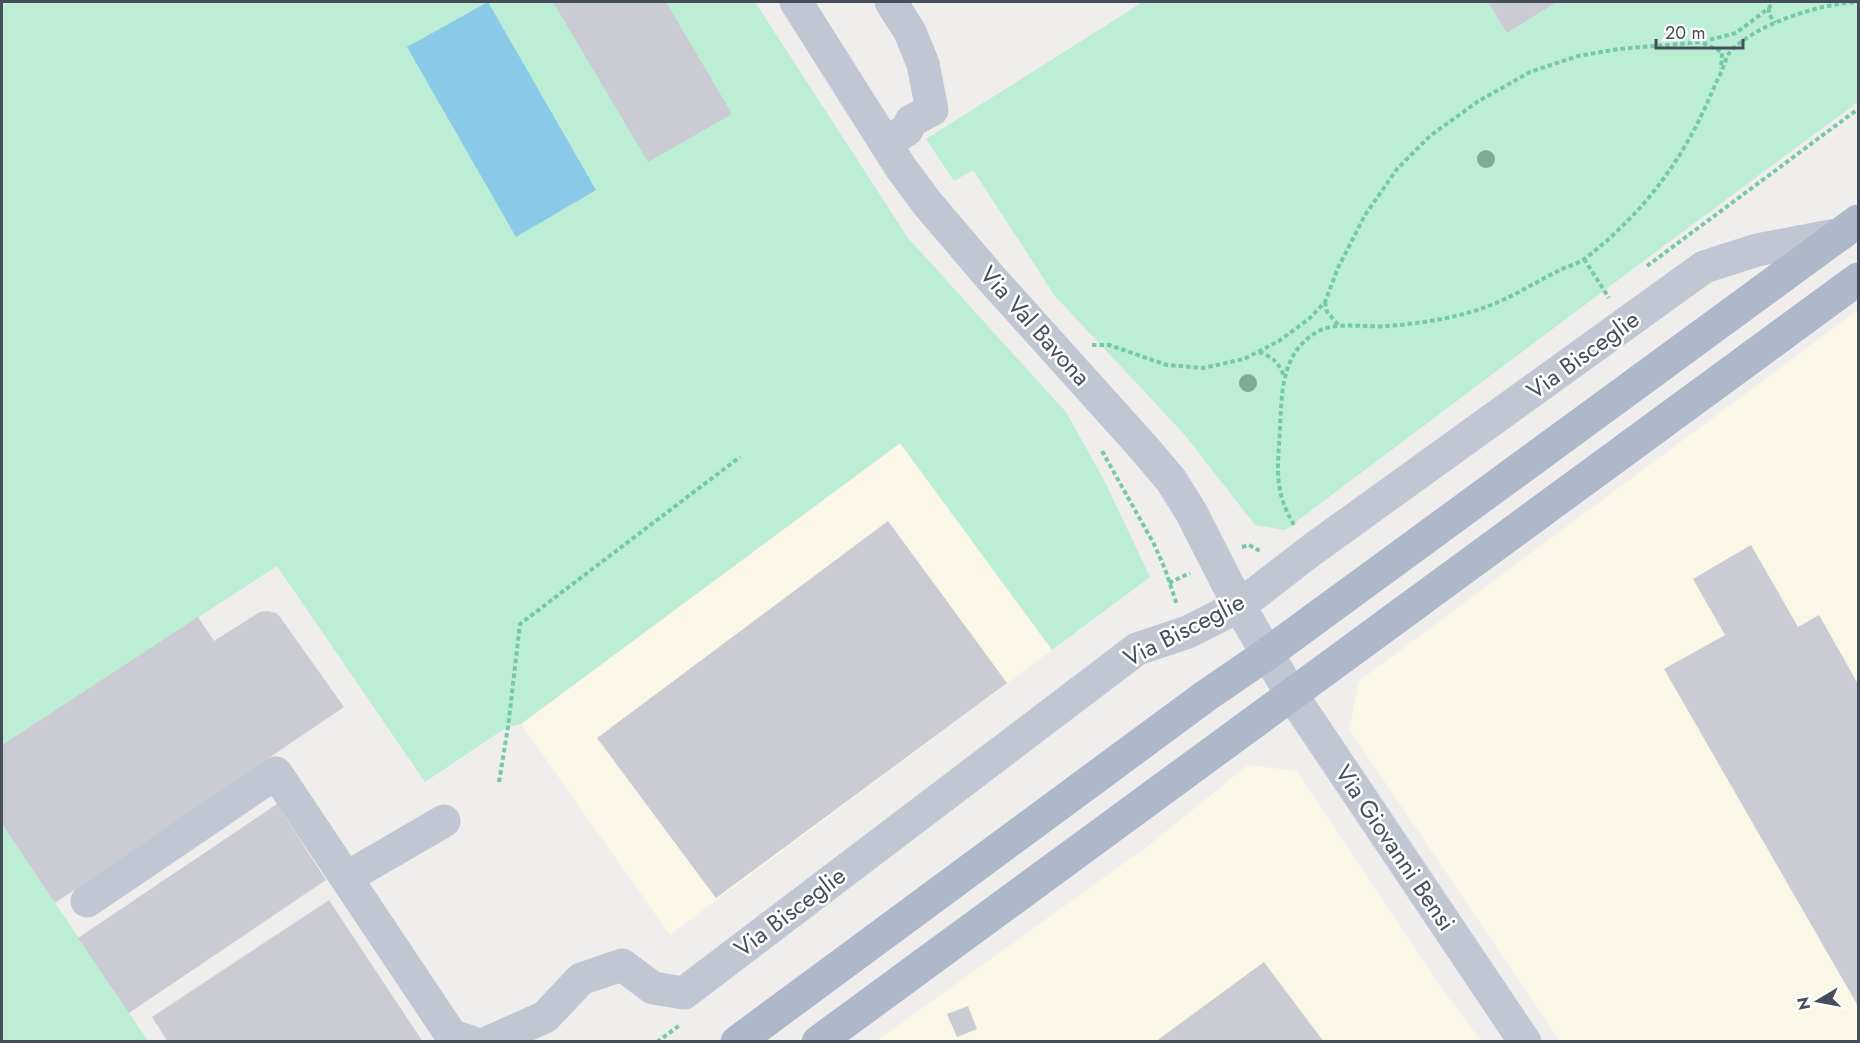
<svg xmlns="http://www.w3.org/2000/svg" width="1860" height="1043" viewBox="0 0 1860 1043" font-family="Jost,sans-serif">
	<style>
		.commercial { fill: #fbf7e6 }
		.green { fill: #bcedd5 }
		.water { fill: #8acae8 }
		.building { fill: #cacbd3 }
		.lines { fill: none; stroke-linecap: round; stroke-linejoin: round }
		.path { stroke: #75c9aa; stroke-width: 4; stroke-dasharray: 4.5 3; stroke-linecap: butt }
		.minor { stroke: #c1c7d2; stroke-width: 33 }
		.major { stroke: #adb9cb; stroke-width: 33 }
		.tree { fill: #7aad99 }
		.labels { text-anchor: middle; stroke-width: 5; stroke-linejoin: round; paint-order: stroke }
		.street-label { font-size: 24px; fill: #464e5a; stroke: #fff }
	</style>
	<rect width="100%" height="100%" fill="#f0eded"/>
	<path class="commercial" d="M1858 310V1041H1560L1349 729 1359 681Z
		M901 443 1052 650 670 935 521 724Z
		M1248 765 1297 771 1443 990 1481 1041 875 1042 1148 846Z"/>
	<path class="green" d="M2 2H755L908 238 1066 412 1105 482 1150 577 1052 650 900 443 521 724 507 727 425 782 277 566 2 745Z
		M1143 2H1488L1507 33 1557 2H1858V102C1666 243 1476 387 1285 530L1255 525 1184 434 1055 296 973 170 954 181 926 139Z
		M2 824 148 1041H2Z"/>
	<path class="water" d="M488 2 596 190 516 237 407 47Z"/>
	<path class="building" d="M553 2H666L732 114 648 162Z
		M1488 2H1557L1507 33Z
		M888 521 1007 683 716 898 597 738Z
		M1751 545 1798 627 1819 615 1858 684V1006L1664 669 1725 635 1693 579Z
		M267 611 276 613 280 617 344 707 55 903 2 824V745L198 617 214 641 260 612Z
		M277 804 326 880 129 1013 78 938Z
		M329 900 423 1042H168L152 1017Z
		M1264 962 1324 1042H1155Z
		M968 1006 977 1029 957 1037 947 1014Z"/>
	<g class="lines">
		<path class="path" d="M1769 8V14L1775 23
			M1703 43 1722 52 1721 69
			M1584 259 1609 298
			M1647 266 1858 109
			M1325 302 1327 312 1339 326
			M1092 345H1109L1167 365 1203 368 1244 359 1279 341 1310 318 1325 302 1338 268 1365 215 1397 169 1430 136 1477 102 1530 72 1578 56 1619 49 1701 42 1736 33 1769 8 1773 2
			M1259 352C1273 357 1278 362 1284 376
			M1102 451 1154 544 1165 569 1177 605
			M1294 525C1273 489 1278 468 1280 428 1282 392 1281 353 1317 332 1334 321 1367 328 1388 326 1424 323 1465 317 1498 302 1519 293 1538 281 1558 271 1567 266 1579 264 1587 257 1637 218 1675 171 1702 114 1709 100 1714 86 1721 73 1724 66 1726 57 1730 52 1755 24 1822 3 1858 2
			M1242 547 1249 545 1260 551
			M1169 583 1190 573
			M499 782 508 727 520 624 740 457
			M657 1042 680 1025"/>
		<path class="minor" d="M796 2 901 168 927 203 990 277 1143 447 1171 480 1191 512 1239 606 1292 695 1525 1042
			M885 143 907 130 911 121 932 110 923 64 910 32 891 2
			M346 878 444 821
			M87 901 276 773 451 1035 471 1042
			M489 1042 545 1017 581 979 622 965 653 988 684 993 1137 649 1188 632 1239 606 1313 549 1704 267 1757 250 1841 234"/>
		<path class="major" d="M737 1042 1207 695 1267 654 1858 221
			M818 1042 1858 279"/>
	</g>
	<g class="tree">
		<circle cx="1486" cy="159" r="9"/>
		<circle cx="1248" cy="383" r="9"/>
	</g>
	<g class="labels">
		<g class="street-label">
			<text transform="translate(1035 326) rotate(48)" y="8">Via Val Bavona</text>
			<text transform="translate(1583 355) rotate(-36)" y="8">Via Bisceglie</text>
			<text transform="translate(1184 630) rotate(-27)" y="8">Via Bisceglie</text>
			<text transform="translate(1395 848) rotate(56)" y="8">Via Giovanni Bensi</text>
			<text transform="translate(790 912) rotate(-37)" y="8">Via Bisceglie</text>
		</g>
	</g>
	<rect width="1860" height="1043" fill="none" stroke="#464e5a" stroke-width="6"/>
	<g transform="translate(1818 1001) rotate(260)" stroke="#ffffff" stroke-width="4.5" paint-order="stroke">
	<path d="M0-4.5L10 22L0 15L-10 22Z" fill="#464e5a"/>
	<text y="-9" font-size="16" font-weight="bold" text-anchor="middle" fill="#464e5a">N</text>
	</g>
	<path d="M1656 39v9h87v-9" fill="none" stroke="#464e5a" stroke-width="3"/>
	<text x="1665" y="39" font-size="18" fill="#464e5a" stroke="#ffffff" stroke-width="4.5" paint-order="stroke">20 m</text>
</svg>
